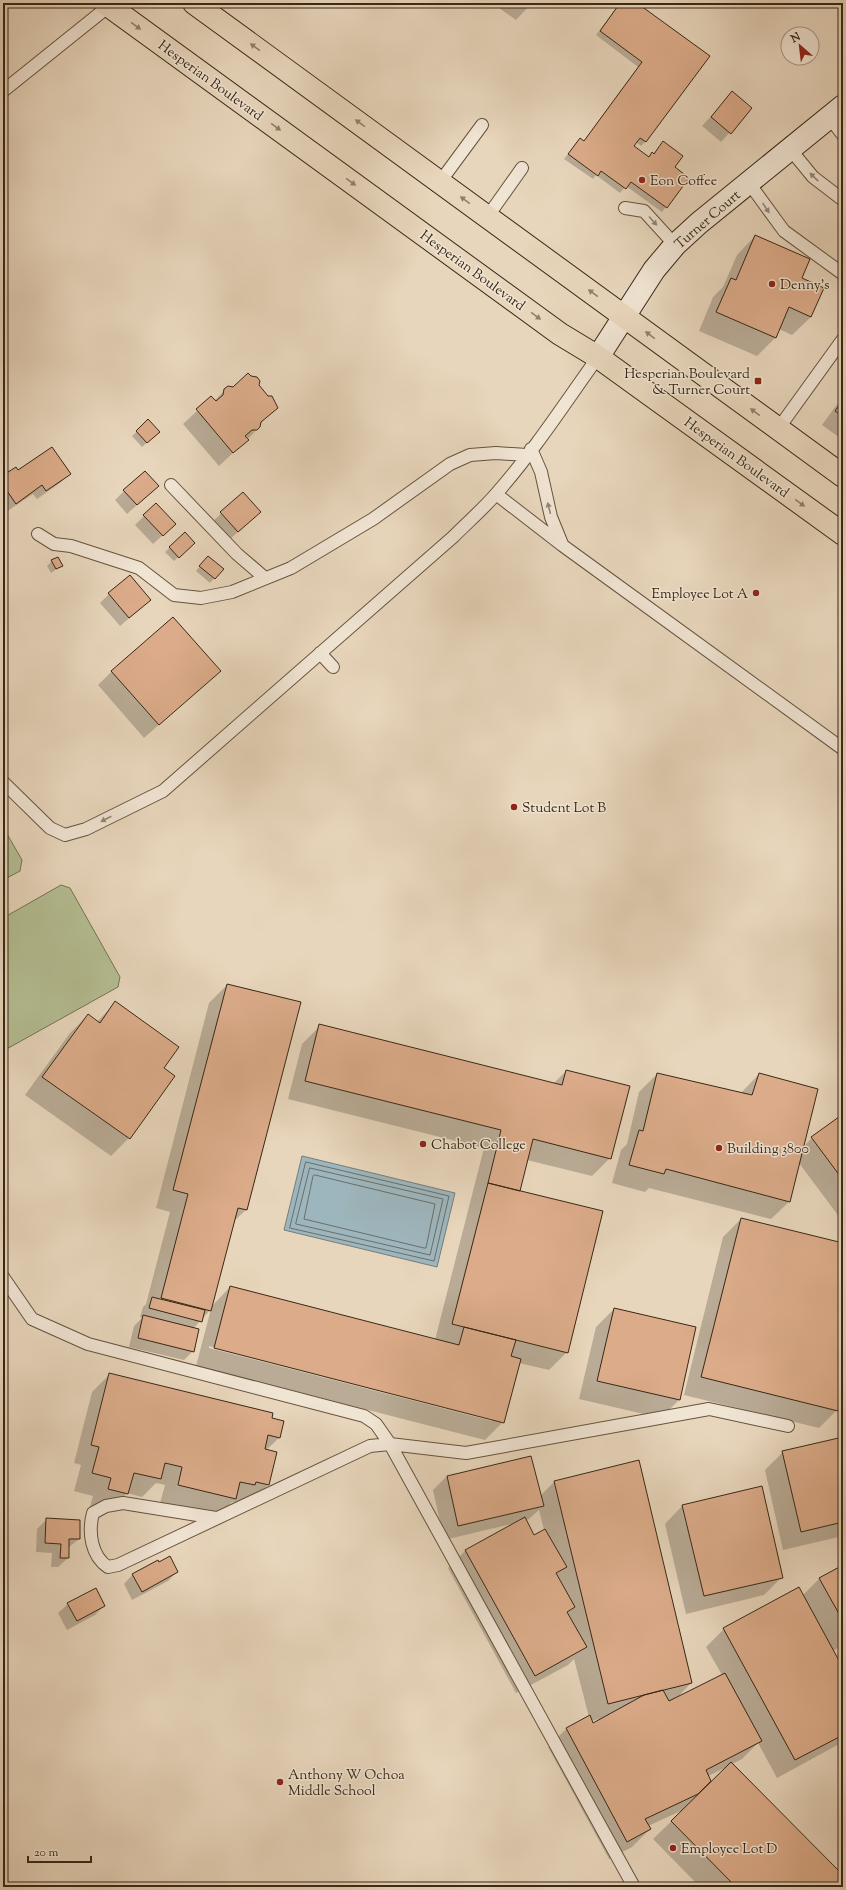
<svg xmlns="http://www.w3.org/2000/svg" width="846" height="1890" viewBox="0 0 846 1890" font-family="'Sorts Mill Goudy',serif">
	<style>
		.green { fill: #b4be92; stroke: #767254 }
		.water { fill: #9db6bd; stroke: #757d7a }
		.shadow { fill: #0003; fill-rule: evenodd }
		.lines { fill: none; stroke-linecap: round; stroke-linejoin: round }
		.shore { stroke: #6b6e69; stroke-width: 1 }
		.building { fill: #dcac8a; stroke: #392715 }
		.lane-casing { stroke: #65533f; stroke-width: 14 }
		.secondary-casing { stroke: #392715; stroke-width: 24 }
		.primary-casing { stroke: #392715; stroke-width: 24 }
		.lane { stroke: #f0e4d3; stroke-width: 12 }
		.secondary { stroke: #f0e4d3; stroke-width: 22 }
		.primary { stroke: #e8d6bc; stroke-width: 22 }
		.oneway { fill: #907e68 }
		.oneway2 { fill: #948674 }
		.poi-dot { fill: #8f2418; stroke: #f0e4d3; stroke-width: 1.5 }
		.labels { text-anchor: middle; stroke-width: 3; stroke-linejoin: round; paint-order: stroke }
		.street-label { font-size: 14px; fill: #392715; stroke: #f0e4d3 }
		.poi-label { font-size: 14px; fill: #392715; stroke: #f0e4d3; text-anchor: start }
	</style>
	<rect width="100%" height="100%" fill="#e8d6bc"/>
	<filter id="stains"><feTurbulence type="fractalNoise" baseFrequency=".005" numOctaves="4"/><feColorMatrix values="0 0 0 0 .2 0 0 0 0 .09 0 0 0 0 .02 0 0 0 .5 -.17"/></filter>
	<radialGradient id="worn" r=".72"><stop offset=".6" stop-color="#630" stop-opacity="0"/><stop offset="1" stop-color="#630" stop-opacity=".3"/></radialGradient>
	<path class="green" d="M3 827 22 860 20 871 3 880Z
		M61 885 70 888 120 977 118 987 3 1051V918Z"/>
	<path class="water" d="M302 1156 455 1193 437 1267 284 1230Z"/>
	<path class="shadow" d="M492 3H532L516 20Z
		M620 3H636L708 56 645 142 641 146 636 142 633 146 648 157 653 154 663 143 673 167 688 178 662 212 626 186 620 193 596 175 593 179 564 159 580 139 583 142 638 67 596 35Z
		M732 93 751 109 721 142 702 126Z
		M755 236 801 279 811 317 792 335 779 329 775 338 757 356 699 331 713 297 723 287 737 255Z
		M250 377 277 407 260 424 259 427 247 440 219 466 183 424 211 398 214 401 225 390 233 388Z
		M843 396V440L822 425Z
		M148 421 154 436 142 447 132 436Z
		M15 468 17 471 69 474 60 483 37 499 33 494 6 512 3 508V478Z
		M124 491 148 495 127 514 115 500Z
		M243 493 250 521 228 541 212 522Z
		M144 516 165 533 153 544 135 525Z
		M185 534 189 547 174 561 165 552Z
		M52 561 61 566 51 573 47 566Z
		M203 562 222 569 210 583 196 571Z
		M109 594 140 609 120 626 100 603Z
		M112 671H219L144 738 98 685Z
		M227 985 246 1210 233 1222 211 1307 230 1287 435 1340 484 1148 288 1099 302 1044 320 1026 553 1084 566 1071 610 1158 592 1176 527 1160 519 1191 567 1352 549 1370 519 1363 503 1422 485 1440 196 1366 211 1309 193 1329V1351L184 1360 129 1347 134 1326 142 1318 140 1317 143 1307 146 1304 170 1212 156 1208 209 1003ZM209 1346 492 1419V1421L209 1348Z
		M115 1003 162 1068 174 1076 129 1138 111 1156 25 1095 70 1033 88 1015 97 1022Z
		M657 1074 740 1094 759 1074 803 1147 812 1138 843 1115V1222L799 1163 790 1201 771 1219 649 1188 645 1192 612 1183 621 1150 627 1144 639 1092Z
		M741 1219 843 1244V1386L837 1410 819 1428 684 1395 723 1237Z
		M614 1309 679 1400 661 1418 579 1399 596 1327Z
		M110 1374 283 1422 279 1438 266 1450 276 1453 268 1485 250 1503 239 1500 236 1503 232 1502 217 1517 160 1503 165 1485 156 1483 142 1497 127 1493 109 1512 90 1507 93 1496 74 1491 81 1465 74 1463 92 1392Z
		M843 1438V1536L783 1550 765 1470 783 1452Z
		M447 1476 540 1496 554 1482 691 1683 677 1698 722 1675 706 1647 724 1629 802 1596 819 1579 843 1566V1645L833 1651 843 1670V1742L777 1778 758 1743 742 1759 732 1764 843 1877V1887H700L653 1839 683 1810 648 1826 650 1829 632 1847 609 1859 548 1747 566 1729 589 1717 574 1659 568 1665 516 1693 448 1568 466 1550 515 1523 444 1540 433 1490ZM539 1510 544 1530 533 1536 525 1520 529 1519ZM603 1718 592 1725 591 1721ZM727 1767 711 1782 708 1776Z
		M683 1505 782 1577 764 1595 686 1614 665 1524Z
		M47 1519 79 1539 68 1548V1558L58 1567H51L52 1553 36 1552 37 1529Z
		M159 1563 177 1572 168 1581 132 1600 124 1584 133 1574Z
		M68 1604 104 1606 95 1615 67 1630 58 1613Z"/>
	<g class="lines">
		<path class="shore" d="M306 1162 449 1196 434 1261 290 1228Z
			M310 1168 443 1199 430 1255 296 1224Z
			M315 1175 435 1204 426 1248H424L304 1219 313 1176Z"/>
	</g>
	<path class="building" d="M620 3H637L710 56 646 142 640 138 634 146 649 157 652 152 654 154 663 141 683 156 675 167 689 178 667 208 631 182 626 189 601 171 598 176 568 154 580 138 584 141 642 62 600 31Z
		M732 91 752 108 731 134 711 117Z
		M755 235 810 259 802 278 824 288 811 317 789 307 776 338 716 312 731 278 736 280Z
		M248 373 251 376 257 377 260 381 259 385 268 396H272L278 408 261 422 260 427 257 430H252L245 436 249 440 233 453 196 409 211 396 216 401 223 395 224 389 228 386 233 387Z
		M843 400V416L835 411Z
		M148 419 160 432 147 443 136 431Z
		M52 447 71 474 46 491 42 485 16 504 3 485V480L7 477 5 474 16 467 18 470Z
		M145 471 159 486 137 505 123 490Z
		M243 492 261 512 238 532 220 512Z
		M156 503 176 524 163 536 143 515Z
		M185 532 195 543 179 558 169 547Z
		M208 556 224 569 215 579 199 566Z
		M58 557 63 566 56 569 51 560Z
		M130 575 151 600 129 618 108 593Z
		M173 617 221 671 159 725 111 671Z
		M227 984 301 1002 247 1210 238 1208 211 1311 161 1298 188 1194 173 1190Z
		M115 1001 179 1047 164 1068 175 1076 130 1139 42 1077 88 1014 100 1023Z
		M319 1024 562 1085 566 1070 630 1086 611 1159 533 1139 520 1191 488 1183 501 1130 305 1081Z
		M657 1073 752 1095 759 1073 818 1089 790 1202 666 1169 664 1174 629 1165 639 1130 643 1131Z
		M843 1114V1180L811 1137Z
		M488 1183 603 1211 568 1353 452 1324Z
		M741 1218 843 1243V1390L838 1411 701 1377Z
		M230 1286 459 1345 464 1327 516 1340 511 1356 521 1359 504 1423 214 1348Z
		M152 1297 205 1310 202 1322 149 1308Z
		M614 1308 696 1327 680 1400 597 1381Z
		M143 1315 199 1329 194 1352 138 1338Z
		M109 1373 273 1413 272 1418 284 1421 280 1438 268 1435 265 1449 277 1452 269 1485 256 1482 255 1485 240 1482 236 1499 178 1485 182 1467 165 1463 161 1479 134 1473 128 1494 108 1489 111 1478 92 1473 99 1447 91 1445Z
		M843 1437V1522L801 1532 782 1451Z
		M531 1456 544 1506 458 1526 447 1476Z
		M639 1460 692 1683 608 1704 554 1481Z
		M762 1486 783 1578 704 1596 682 1505Z
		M525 1517 534 1535 545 1529 567 1567 556 1573 575 1607 567 1612 587 1647 535 1676 465 1550Z
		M46 1518 80 1520V1539H69V1558H60L61 1544 45 1543Z
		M170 1556 178 1572 142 1592 132 1574 158 1560 159 1562Z
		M843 1565V1621L819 1578Z
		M799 1587 843 1668V1735L795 1760 723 1628Z
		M96 1588 105 1606 77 1621 67 1603Z
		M725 1673 762 1741 706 1770 711 1781 698 1794 645 1819 651 1829 627 1842 566 1728 590 1715 593 1723 644 1695 663 1690 669 1701Z
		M731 1762 843 1875V1887H736L671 1821Z"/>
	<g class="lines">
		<defs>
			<path id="lane" d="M3 91 109 6
				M829 117 843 135
				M790 149 813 177 843 200
				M440 182 482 125
				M749 183 784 231 843 274
				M625 208 644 211 675 245
				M488 216 522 168
				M778 429 843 339
				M531 449 541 472 551 517 562 544
				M171 485 237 554 265 578
				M496 494 562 545 843 749
				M38 534 54 544 71 546 139 568 174 595 201 598 232 592 291 568 373 519 450 464 470 455 496 453 527 455
				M320 653 333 667
				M3 782 50 828 65 835 86 829 163 791 453 537C468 522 483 509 496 494 534 451 565 403 598 357
				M3 1277 32 1319 88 1344 364 1416 376 1424 390 1444 634 1887
				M216 1518 123 1503 106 1506 93 1513C88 1532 91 1556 108 1567L118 1565 370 1446 390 1444 466 1453 709 1409 788 1426"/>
			<path id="secondary" d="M598 357 654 270 675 245 699 223 843 106"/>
			<path id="primary" d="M105 3 560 334 598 357 843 534
				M194 3 843 476"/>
		</defs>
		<use href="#lane" class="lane-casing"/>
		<use href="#secondary" class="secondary-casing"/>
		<use href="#primary" class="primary-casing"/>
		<use href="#lane" class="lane"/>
		<use href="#secondary" class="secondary"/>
		<use href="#primary" class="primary"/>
	</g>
	<defs><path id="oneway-solid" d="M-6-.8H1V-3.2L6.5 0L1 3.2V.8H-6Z"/></defs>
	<g class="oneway">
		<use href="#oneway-solid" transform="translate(136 26) rotate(36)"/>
		<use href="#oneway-solid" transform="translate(255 47) rotate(-144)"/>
		<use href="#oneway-solid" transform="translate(360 123) rotate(-144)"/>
		<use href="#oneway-solid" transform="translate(276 127) rotate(36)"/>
		<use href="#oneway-solid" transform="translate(351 182) rotate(36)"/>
		<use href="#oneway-solid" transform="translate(465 200) rotate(-144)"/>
		<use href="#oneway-solid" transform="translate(593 293) rotate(-144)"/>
		<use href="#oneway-solid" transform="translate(536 316) rotate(36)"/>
		<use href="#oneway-solid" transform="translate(650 335) rotate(-143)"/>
		<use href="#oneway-solid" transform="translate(755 412) rotate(-144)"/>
		<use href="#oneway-solid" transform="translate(800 503) rotate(36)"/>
	</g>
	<g class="oneway2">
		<use href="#oneway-solid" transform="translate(814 177) rotate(-136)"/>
		<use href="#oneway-solid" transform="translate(766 208) rotate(56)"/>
		<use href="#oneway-solid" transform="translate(653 221) rotate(48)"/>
		<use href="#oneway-solid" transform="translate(549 508) rotate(-104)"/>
		<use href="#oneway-solid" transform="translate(106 819) rotate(153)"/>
	</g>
	<g class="poi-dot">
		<circle cx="642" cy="180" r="4"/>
		<circle cx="772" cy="284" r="4"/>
		<rect x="754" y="377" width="8" height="8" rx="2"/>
		<circle cx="756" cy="593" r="4"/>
		<circle cx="514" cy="807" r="4"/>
		<circle cx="423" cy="1144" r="4"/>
		<circle cx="719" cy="1148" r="4"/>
		<circle cx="280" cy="1782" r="4"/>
		<circle cx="673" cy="1848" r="4"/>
	</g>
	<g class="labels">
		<g class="street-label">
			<text transform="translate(211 80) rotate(36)" y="5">Hesperian Boulevard</text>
			<text transform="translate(707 219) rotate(-41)" y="5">Turner Court</text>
			<text transform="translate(473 270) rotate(36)" y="5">Hesperian Boulevard</text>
			<text transform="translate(737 457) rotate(36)" y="5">Hesperian Boulevard</text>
		</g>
		<g class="poi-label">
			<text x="650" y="185">Eon Coffee</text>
			<text x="780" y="289">Denny's</text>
			<text x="750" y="378" text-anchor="end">Hesperian Boulevard<tspan x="750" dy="16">&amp; Turner Court</tspan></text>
			<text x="748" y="598" text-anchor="end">Employee Lot A</text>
			<text x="522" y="812">Student Lot B</text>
			<text x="431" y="1149">Chabot College</text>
			<text x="727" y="1153">Building 3800</text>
			<text x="288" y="1779">Anthony W Ochoa<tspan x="288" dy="16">Middle School</tspan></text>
			<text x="681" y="1853">Employee Lot D</text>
		</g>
	</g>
	<rect width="846" height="1890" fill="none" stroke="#e8d6bc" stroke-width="16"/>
	<rect x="4" y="4" width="838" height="1882" fill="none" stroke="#392715" stroke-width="2"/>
	<rect x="8" y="8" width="830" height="1874" fill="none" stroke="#392715"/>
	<g transform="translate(800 46) rotate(332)"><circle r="19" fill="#f0e4d3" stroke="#a79887"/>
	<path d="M0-3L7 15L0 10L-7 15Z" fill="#8f2418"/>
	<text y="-6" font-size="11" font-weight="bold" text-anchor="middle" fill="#392715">N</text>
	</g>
	<path d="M28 1856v6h63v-6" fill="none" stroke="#392715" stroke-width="2"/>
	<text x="34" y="1856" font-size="12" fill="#392715" stroke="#f0e4d3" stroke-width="3" paint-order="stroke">20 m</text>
	<rect width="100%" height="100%" filter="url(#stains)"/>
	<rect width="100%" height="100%" fill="url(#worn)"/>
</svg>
